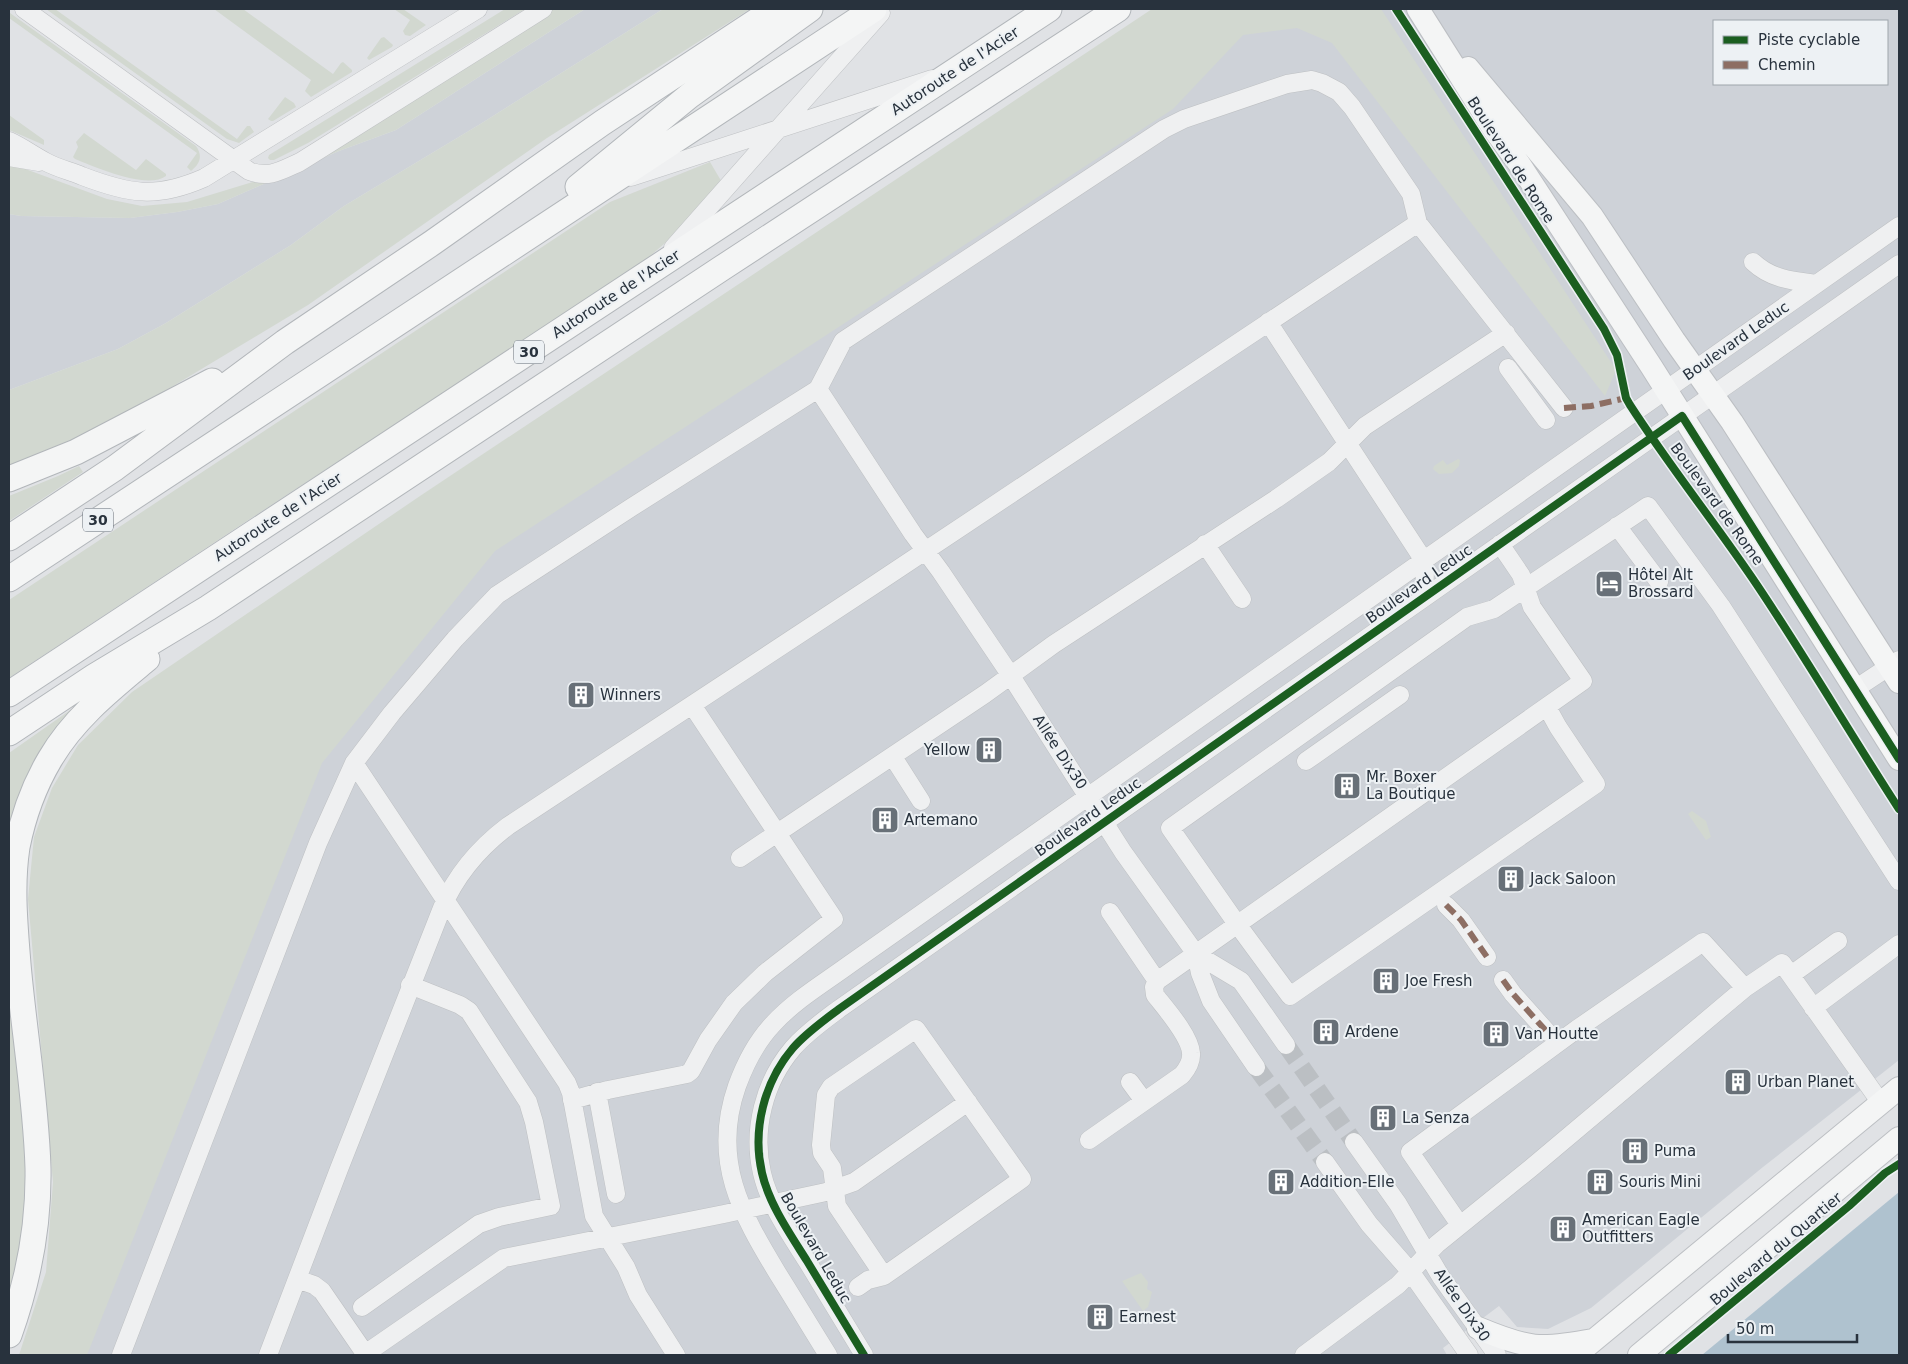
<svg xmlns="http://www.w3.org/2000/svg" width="1908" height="1364" viewBox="0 0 1908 1364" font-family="'DejaVu Sans',sans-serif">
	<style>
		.built { fill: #ced2d8; fill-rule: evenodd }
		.green { fill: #d2d8d0 }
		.water { fill: #afc2cf }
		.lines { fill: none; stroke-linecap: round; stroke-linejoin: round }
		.minor-tunnel { stroke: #bbbfc3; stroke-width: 18; stroke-dasharray: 18 9; stroke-linecap: butt }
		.minor-casing { stroke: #bec0c3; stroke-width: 19 }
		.major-casing { stroke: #bcbfc3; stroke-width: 24 }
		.highway-casing { stroke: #b2b6ba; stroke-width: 27 }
		.minor { stroke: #eff0f1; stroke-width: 18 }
		.major { stroke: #f4f5f5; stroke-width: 22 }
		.highway { stroke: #f4f5f5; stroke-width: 25 }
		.quiet { stroke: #8d6e63; stroke-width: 6; stroke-dasharray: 12 6; stroke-linecap: butt }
		.cycleway-casing { stroke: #edf1f4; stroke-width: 11 }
		.cycleway { stroke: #1b5e20; stroke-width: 8 }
		.labels { text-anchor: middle; stroke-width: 4; stroke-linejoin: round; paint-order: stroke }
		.shield { fill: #edf1f4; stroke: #636b74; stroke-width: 1 }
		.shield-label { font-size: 14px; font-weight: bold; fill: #28323d }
		.street-label { font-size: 15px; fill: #28323d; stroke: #edf1f4 }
		.poi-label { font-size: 15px; fill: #28323d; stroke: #edf1f4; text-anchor: start }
	</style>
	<rect width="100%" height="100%" fill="#e0e2e5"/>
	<path class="built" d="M585 9H663L482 123 344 206 291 245 166 323 118 349 9 390V214L21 216 130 218 177 212 218 204 339 151 396 130Z
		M1265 9H1899V1060L1763 1167 1591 1308 1548 1329 1517 1327 1499 1306 1443 1348 1447 1355H52L71 841ZM1714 21H1887V84H1714Z"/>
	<path class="green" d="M46 9H55L237 139 247 126H250L254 132 239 143 227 139Z
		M214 9H243L333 74 341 63 343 62 352 70V72L311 97 305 91 311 80Z
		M394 9H403L426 25 410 36 405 35 403 31 410 20Z
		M505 9H525L308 143 274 160H270L268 158 269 155Z
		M553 9H585L396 130 339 151 218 204 177 212 130 218 21 216 9 214V163L107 199 142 206 187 202 266 178 423 95Z
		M663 9H750L547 138 308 305 145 403 49 453 9 467V390L118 349 166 323 291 245 344 206 482 123Z
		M1152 9H1381L1616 370 1605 396 1332 43 1297 28 1243 35 1173 109 495 551 322 763 87 1355H19L46 1272 53 1182 28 899 34 837 52 788 78 745 132 692 420 496Z
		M10 13 196 146C203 156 200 164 191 171L187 167 197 153 9 18Z
		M384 37 393 45 392 47 369 60 367 58 381 38Z
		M285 97 294 103 296 107 273 121H271L268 119Z
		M9 115 44 140V145L9 130Z
		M84 133 136 170 146 159 166 174V176C147 190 95 167 75 159L73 157 78 147 76 142Z
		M710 162 723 184 685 226 636 268 285 496 9 678V600L610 202Z
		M1458 459 1460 460 1459 466 1452 473 1439 474 1433 469 1434 466 1443 460 1447 465Z
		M79 466 83 472 9 521V496L58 476Z
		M76 706 9 837V753Z
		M1692 811 1706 821 1711 837 1706 840 1688 814Z
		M9 979 26 1145 24 1227 9 1302Z
		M1141 1273 1148 1282 1147 1289 1152 1292 1148 1307 1143 1311 1122 1281Z"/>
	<path class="water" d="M1899 1192V1355H1702Z"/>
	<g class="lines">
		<path class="minor-tunnel" d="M1286 1045 1354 1142
			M1256 1067 1325 1162"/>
		<defs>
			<path id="minor" d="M24 9 249 171C269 179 282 170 300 162L543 9
				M9 141C22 147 33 155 46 162 57 168 70 171 82 176 129 194 156 199 204 178L478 9
				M9 157 39 162
				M631 177 932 79
				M673 248 881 13
				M1753 262C1771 279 1792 281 1817 284
				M1268 322 1419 553 1425 570 1424 598
				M1508 368 1546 420
				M818 389 913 534 941 572 1011 676 1123 852 1196 954 1200 973 1211 1001 1256 1067
				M1617 526 1659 582
				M1205 544 1242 599
				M1855 689 1899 660
				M1547 707 1558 727 1596 784 1290 996 1237 924 1170 828 1467 617 1494 609 1648 506 1721 606 1899 881
				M893 757 921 801
				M1306 761 1400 695
				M354 763 567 1083 571 1093 594 1216 626 1267 638 1295 676 1355
				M740 858 985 694 1054 644 1276 499 1329 462 1365 426 1506 333
				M1446 905 1461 920 1487 957
				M1110 912 1157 981
				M1196 954 1241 981 1286 1045
				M1791 975 1838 941
				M1503 980 1513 994 1547 1032
				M1813 1008 1899 944
				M916 1029 1022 1179 884 1276 837 1206 832 1168 822 1153 821 1145 826 1095 831 1087Z
				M1130 1082 1144 1101
				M597 1092 616 1194
				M572 1100 608 1090 687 1074 691 1071 708 1040 734 1003 765 973 834 919 692 705
				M1089 1140 1182 1075C1187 1069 1192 1062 1191 1053 1190 1036 1166 1009 1155 995L1154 987 1157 981 1583 681 1532 607 1521 575 1500 544
				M1354 1142 1398 1204 1441 1277 1497 1355
				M1325 1162 1369 1224 1410 1271 1469 1355
				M1460 1225 1410 1152 1577 1029 1703 942 1745 988
				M297 1279 314 1285 322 1291 366 1355
				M858 1287 868 1280 884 1276
				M362 1307 479 1224 499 1217 551 1206 534 1122 528 1102 469 1011 460 1005 410 985
				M365 1354 504 1258 724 1214 826 1192 854 1182 968 1102
				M121 1355 318 843 354 763 392 713 455 639 497 595 632 507 818 389 843 341 1164 129 1184 119 1287 84 1312 80 1322 83 1339 92 1352 107 1411 194 1418 223 1564 408
				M268 1355 339 1169 442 908C456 875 479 848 508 826L877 583 1418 223
				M828 1355C811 1328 795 1301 778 1274 741 1213 711 1160 737 1086 745 1064 756 1042 773 1024 795 1000 824 983 850 964L1899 226
				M864 1355C845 1324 826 1292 807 1261 790 1234 769 1204 762 1173 752 1130 764 1082 793 1048 806 1033 823 1021 839 1009L1899 264
				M1304 1355 1398 1285 1437 1244 1531 1168 1745 988 1782 963 1881 1103"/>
			<path id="major" d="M1418 9 1493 128 1520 165 1651 366 1899 759
				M1468 68 1592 216 1674 340 1732 422 1899 682
				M1478 1328C1528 1349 1540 1350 1593 1340
				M1576 1355 1899 1088
				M1639 1355 1899 1138"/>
			<path id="highway" d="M578 187 689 96 810 9
				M9 479 76 452 212 381
				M9 538 115 468 285 342 432 243 602 123 775 9
				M9 579 874 9
				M9 694 1049 9
				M9 733 95 676 208 608 722 268 1118 9
				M9 1335C28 1282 39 1225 38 1168 36 1100 24 1032 18 964 15 926 11 886 17 847 23 817 34 786 50 759 74 718 111 689 147 659"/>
		</defs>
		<use href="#minor" class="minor-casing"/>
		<use href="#major" class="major-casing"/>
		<use href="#highway" class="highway-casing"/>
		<use href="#minor" class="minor"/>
		<use href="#major" class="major"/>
		<use href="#highway" class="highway"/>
		<path class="quiet" d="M1564 408 1591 406 1626 398
			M1446 905 1461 920 1487 957
			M1503 980 1513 994 1547 1032"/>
		<defs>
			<path id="cycleway" d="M1396 9 1604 329 1617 355 1626 398 1630 405C1670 467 1716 524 1757 585 1806 658 1851 735 1899 809
				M864 1355C845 1324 826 1292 807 1261 790 1234 769 1204 762 1173 752 1130 764 1082 793 1048 806 1033 823 1021 839 1009L1682 416 1899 759
				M1669 1355 1849 1206 1885 1173 1899 1164"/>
		</defs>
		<use href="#cycleway" class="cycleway-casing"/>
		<use href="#cycleway" class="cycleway"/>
	</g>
	<defs>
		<symbol id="hotel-square" viewBox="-11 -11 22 22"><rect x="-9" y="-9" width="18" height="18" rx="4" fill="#687078" stroke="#edf1f4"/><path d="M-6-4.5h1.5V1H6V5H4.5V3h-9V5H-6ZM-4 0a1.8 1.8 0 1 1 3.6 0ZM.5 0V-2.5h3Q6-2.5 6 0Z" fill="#fff"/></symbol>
		<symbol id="building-square" viewBox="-11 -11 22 22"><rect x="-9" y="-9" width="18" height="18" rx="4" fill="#687078" stroke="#edf1f4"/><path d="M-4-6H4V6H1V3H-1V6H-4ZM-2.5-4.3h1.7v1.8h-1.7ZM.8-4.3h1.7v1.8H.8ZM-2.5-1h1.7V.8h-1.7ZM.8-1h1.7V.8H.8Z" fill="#fff"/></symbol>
	</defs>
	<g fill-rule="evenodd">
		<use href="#hotel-square" x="1593" y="568" width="32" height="32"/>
		<use href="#building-square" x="565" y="679" width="32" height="32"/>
		<use href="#building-square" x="973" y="734" width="32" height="32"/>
		<use href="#building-square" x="1331" y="770" width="32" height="32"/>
		<use href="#building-square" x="869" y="804" width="32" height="32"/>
		<use href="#building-square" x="1495" y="863" width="32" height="32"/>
		<use href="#building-square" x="1370" y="965" width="32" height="32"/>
		<use href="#building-square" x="1310" y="1016" width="32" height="32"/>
		<use href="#building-square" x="1480" y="1018" width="32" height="32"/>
		<use href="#building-square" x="1722" y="1066" width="32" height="32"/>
		<use href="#building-square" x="1367" y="1102" width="32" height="32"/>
		<use href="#building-square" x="1619" y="1135" width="32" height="32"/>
		<use href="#building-square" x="1265" y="1166" width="32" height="32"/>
		<use href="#building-square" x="1584" y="1166" width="32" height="32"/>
		<use href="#building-square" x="1547" y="1213" width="32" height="32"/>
		<use href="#building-square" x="1084" y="1301" width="32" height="32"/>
	</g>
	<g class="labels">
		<g class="shield">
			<rect x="514" y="340.5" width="30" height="23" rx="4"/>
			<rect x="83" y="508.5" width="30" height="23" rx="4"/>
		</g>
		<g class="shield-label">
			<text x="529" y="357">30</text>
			<text x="98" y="525">30</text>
		</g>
		<g class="street-label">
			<text transform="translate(955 71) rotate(-33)" y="5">Autoroute de l'Acier</text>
			<text transform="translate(1511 160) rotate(57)" y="5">Boulevard de Rome</text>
			<text transform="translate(616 294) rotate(-33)" y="5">Autoroute de l'Acier</text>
			<text transform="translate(1736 341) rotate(-35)" y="5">Boulevard Leduc</text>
			<text transform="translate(1717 504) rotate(54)" y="5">Boulevard de Rome</text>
			<text transform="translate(278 517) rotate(-33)" y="5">Autoroute de l'Acier</text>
			<text transform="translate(1419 584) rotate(-35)" y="5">Boulevard Leduc</text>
			<text transform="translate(1060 752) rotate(57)" y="5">Allée Dix30</text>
			<text transform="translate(1088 817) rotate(-35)" y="5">Boulevard Leduc</text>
			<text transform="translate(816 1248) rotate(60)" y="5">Boulevard Leduc</text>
			<text transform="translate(1776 1249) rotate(-40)" y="5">Boulevard du Quartier</text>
			<text transform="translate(1462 1305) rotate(55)" y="5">Allée Dix30</text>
		</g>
		<g class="poi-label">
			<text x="1628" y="580">Hôtel Alt<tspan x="1628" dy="17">Brossard</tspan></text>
			<text x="600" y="700">Winners</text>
			<text x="970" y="755" text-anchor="end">Yellow</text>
			<text x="1366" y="782">Mr. Boxer<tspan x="1366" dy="17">La Boutique</tspan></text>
			<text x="904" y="825">Artemano</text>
			<text x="1530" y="884">Jack Saloon</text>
			<text x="1405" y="986">Joe Fresh</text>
			<text x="1345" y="1037">Ardene</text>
			<text x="1515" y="1039">Van Houtte</text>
			<text x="1757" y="1087">Urban Planet</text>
			<text x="1402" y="1123">La Senza</text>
			<text x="1654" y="1156">Puma</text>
			<text x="1300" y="1187">Addition-Elle</text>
			<text x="1619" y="1187">Souris Mini</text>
			<text x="1582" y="1225">American Eagle<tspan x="1582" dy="17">Outfitters</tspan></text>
			<text x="1119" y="1322">Earnest</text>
		</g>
	</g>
	<rect width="1908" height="1364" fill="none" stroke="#28323d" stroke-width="20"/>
	<rect x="1713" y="20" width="175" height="65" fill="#edf1f4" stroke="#9ea5ab"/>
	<rect x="1723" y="36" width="25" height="8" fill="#1b5e20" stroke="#9ea5ab"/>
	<text x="1758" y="45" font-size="15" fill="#28323d">Piste cyclable</text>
	<rect x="1723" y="61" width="25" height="8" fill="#8d6e63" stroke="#9ea5ab"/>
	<text x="1758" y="70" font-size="15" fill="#28323d">Chemin</text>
	<path d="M1728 1334v8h129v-8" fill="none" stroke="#28323d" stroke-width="2.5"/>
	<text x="1736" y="1334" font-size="15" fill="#28323d" stroke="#edf1f4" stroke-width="4" paint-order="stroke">50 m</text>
</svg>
